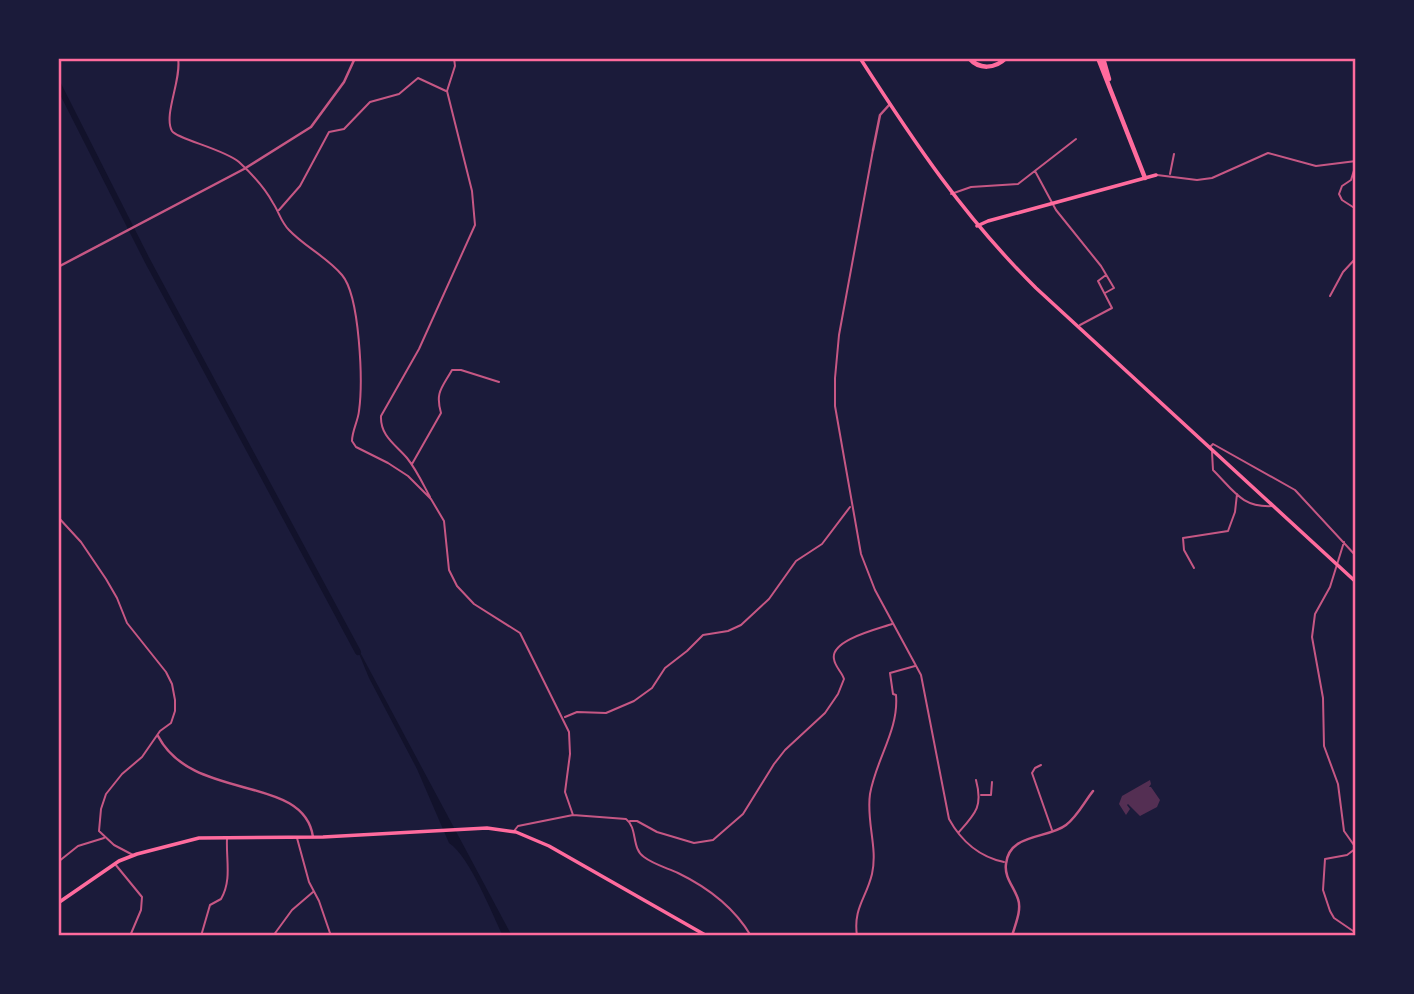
<svg xmlns="http://www.w3.org/2000/svg" width="1414" height="994" viewBox="0 0 1414 994" font-family="'Asap Condensed',sans-serif">
	<style>
		.water { fill: #12122b }
		.lines { fill: none; stroke-linecap: round; stroke-linejoin: round }
		.river { stroke: #12122b; stroke-width: 6 }
		.building { fill: #542f53 }
		.minor { stroke: #c65784; stroke-width: 2 }
		.tertiary { stroke: #c65784; stroke-width: 2.5 }
		.secondary { stroke: #ff6b9d; stroke-width: 3.5 }
		.primary { stroke: #ff6b9d; stroke-width: 3.5 }
		.motorway { stroke: #ff6b9d; stroke-width: 4.5 }
		.neatline { fill: none; stroke: #ff6b9d; stroke-width: 2.5 }
	</style>
	<rect width="100%" height="100%" fill="#1b1b3a"/>
	<path class="water" d="M353 639 512 936H503C491 912 470 857 449 843L417 769 369 678Z"/>
	<g class="lines">
		<path class="river" d="M58 84 147 260 358 652"/>
	</g>
	<path class="building" d="M1150 780 1151 784 1149 787H1151L1160 800 1157 807 1140 816 1128 804 1127 805 1130 809 1126 815 1119 804 1122 796Z"/>
	<g class="lines">
		<path class="minor" d="M178 58C182 79 163 115 172 131 177 139 224 149 239 162 251 173 265 188 273 203 279 212 281 222 289 230 305 247 327 257 342 275 360 296 363 382 359 411 358 421 352 431 352 441L356 447 388 463 408 476 431 499 444 521 449 570 457 586 474 604 520 633 569 732 570 754 565 792 573 815
			M873 150 839 335 835 378V406L861 554 875 590 921 675 949 819C961 841 980 857 1004 862
			M1356 164 1351 180 1342 186 1339 194 1342 200 1356 209
			M1035 171 1056 210 1101 266 1114 288 1105 293
			M1170 174 1174 154
			M1157 175 1197 180 1212 178 1268 153 1316 166 1356 161
			M951 194 971 187 1018 184 1076 139
			M279 210 300 186 329 132 344 129 370 102 399 94 418 78 446 91
			M1330 296 1343 272 1356 258
			M1080 325 1112 308 1098 281 1106 275
			M1211 446 1213 444 1295 490 1356 556
			M1212 452 1213 470C1234 491 1242 508 1273 506
			M412 464 441 413C435 392 442 388 452 370H461L499 382
			M430 497C423 484 416 469 407 458 396 445 380 436 381 416L419 349 475 225 472 191 447 91 455 66 454 58
			M58 517 81 542 106 579 117 598 127 623 166 672 172 684 175 700V711L171 723 160 731 142 757 122 774 106 794 101 809 99 831 114 845 133 855
			M1344 542 1330 587 1315 614 1312 637 1323 698 1324 746 1338 784 1344 831 1356 848
			M1194 568 1184 550 1183 538 1228 531 1235 512 1237 494
			M565 717 577 712 606 713 634 701 652 688 665 668 687 651 703 635 728 631 741 625 769 599 796 561 822 544 850 507
			M1041 765 1035 768 1032 773 1052 830
			M981 795H991L992 782
			M630 821H637L657 832 694 843 713 840 743 814 774 764 785 750 825 713 838 694 844 679C842 672 835 667 834 659 830 640 878 629 892 624
			M514 831 518 826 573 815 626 819C638 828 631 848 644 857 653 864 667 868 678 873 709 888 734 907 751 936
			M959 832C976 813 983 806 976 780
			M297 838 309 882 319 901 331 936
			M1355 849 1347 855 1325 859 1323 890 1330 911 1334 918 1356 933
			M58 862 78 846 104 838
			M115 864 142 897 141 910 130 936
			M201 936 210 905 221 899C232 880 226 860 227 839
			M273 936 292 910 313 892
			M857 936C853 908 866 899 872 874 878 847 866 822 870 794 876 759 899 730 896 695L893 694 890 673 915 666"/>
		<path class="tertiary" d="M873 150 880 115 890 104
			M58 267 244 169 311 127 344 82 355 58
			M158 736C193 803 304 773 313 837
			M1012 936C1015 925 1022 910 1018 899 1014 887 1004 877 1006 864 1009 833 1048 839 1066 825 1077 817 1085 801 1093 791"/>
		<path class="secondary" d="M977 226 988 221 1156 175"/>
		<path class="primary" d="M860 58C914 142 964 217 1036 288L1356 582
			M58 903 119 861 137 854 199 838 323 837 487 828 516 832 549 846 707 936"/>
		<path class="motorway" d="M969 58C979 70 995 69 1006 58
			M1098 58 1145 178
			M1103 58 1109 79"/>
	</g>
	<rect width="1414" height="994" fill="none" stroke="#1b1b3a" stroke-width="119"/>
	<rect x="60" y="60" width="1294" height="874" class="neatline"/>
</svg>
